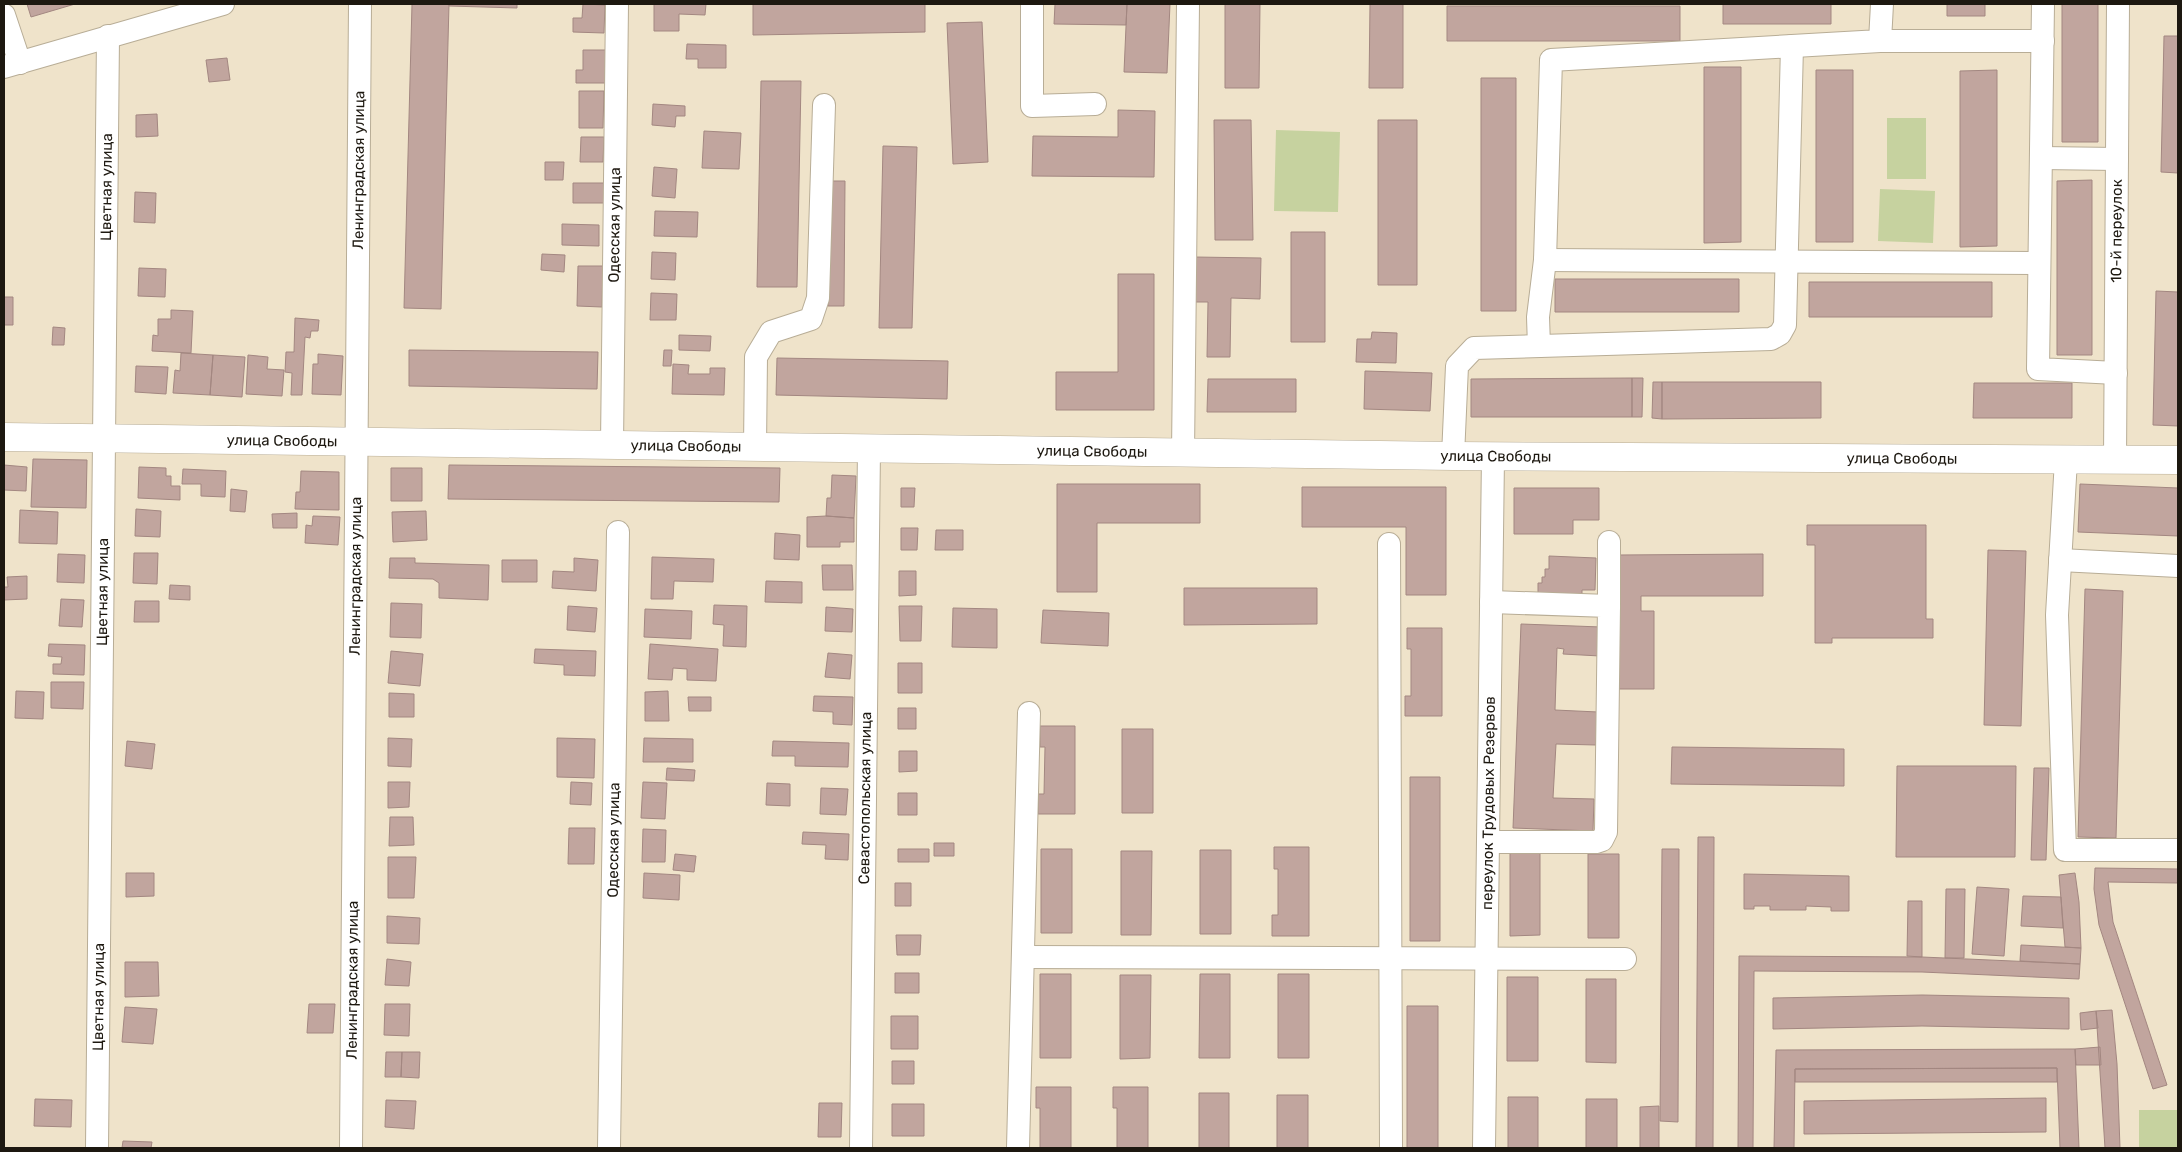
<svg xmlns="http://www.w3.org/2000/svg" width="2182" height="1152" viewBox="0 0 2182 1152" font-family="Rubik,sans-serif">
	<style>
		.green { fill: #c6d29f }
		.building { fill: #c1a59e; stroke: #a38781 }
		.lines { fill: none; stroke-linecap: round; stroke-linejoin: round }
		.minor-casing { stroke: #b8ad96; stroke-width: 24 }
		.major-casing { stroke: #b8ad96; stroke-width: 29 }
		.minor { stroke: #fff; stroke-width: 22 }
		.major { stroke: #fff; stroke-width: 28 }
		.labels { text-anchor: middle; stroke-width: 4.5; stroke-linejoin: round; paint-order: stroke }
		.street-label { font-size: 15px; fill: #1d1810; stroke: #fcf0d7 }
	</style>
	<rect width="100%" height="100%" fill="#efe3ca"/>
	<path class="green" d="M1887 118H1926V179H1887Z
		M1276 130 1340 132 1338 212 1274 211Z
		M1880 189 1935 191 1933 243 1878 241Z
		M2139 1110H2178V1148H2139Z"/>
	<path class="building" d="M27 4H75L31 17Z
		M412 4H449L441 309 404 308Z
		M449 4H517V8L449 6Z
		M583 4 605 5 604 33 573 32V18H582Z
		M654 4H706L705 15 679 14V31H654Z
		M753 4H925V32L753 35Z
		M1055 4H1127L1126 25 1054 24Z
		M1127 4H1170L1167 73 1124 72Z
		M1225 4H1260L1259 88H1225Z
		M1370 4H1403V88H1369Z
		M1723 4H1831V24H1723Z
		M1947 4H1985V16H1947Z
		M2062 4H2098V142H2062Z
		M1447 6H1680V41H1447Z
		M982 22 988 162 953 164 947 23Z
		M2164 36H2178V173L2161 172Z
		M687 44 726 45V68H698V59H686Z
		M583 50H606V83H576V70H583Z
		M227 58 230 80 209 82 206 60Z
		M1704 67H1741V242L1704 243Z
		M1816 70H1853V242H1816Z
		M1997 70V246L1960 247V71Z
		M1481 78H1516V311H1481Z
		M761 81H801L797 287H757Z
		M579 91H604L603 128H579Z
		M653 104 685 106V116H676L675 127 652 125Z
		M1118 110 1155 111 1154 177 1032 176 1033 136 1118 137Z
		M157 114 158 136 136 137V115Z
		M1214 120H1251L1253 240H1215Z
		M1378 120H1417V285H1378Z
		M704 131 741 133 739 169 702 168Z
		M581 137H604L603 162H580Z
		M883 146 917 147 912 328H879Z
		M545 162H564L563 180H545Z
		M654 167 677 169 675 198 652 196Z
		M2092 180V355H2057V181Z
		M829 181H845L844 306H828Z
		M573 183H605V203H573Z
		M135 192 156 193 155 223 134 222Z
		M655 211 698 212 697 237 654 236Z
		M562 224 599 225V246L562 245Z
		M1291 232H1325V342H1291Z
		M652 252 676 253 675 280 651 279Z
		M542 254 565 255 564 272 541 270Z
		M1194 257 1261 258 1260 299 1231 298 1230 357H1207L1208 302H1193Z
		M578 266H603L602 307 577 306Z
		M139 268 166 269 165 297 138 296Z
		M1118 274H1154V410H1056V372H1118Z
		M1555 279H1739V312H1555Z
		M1809 282H1992V317H1809Z
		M2156 291 2178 292V426L2153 425Z
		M651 293 677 294 676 320H650Z
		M4 297H13V325H4Z
		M171 310 193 311 191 353 152 351 153 335 158 336V319H171Z
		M295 318 319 320 318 331H311L310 338 305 337 302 395H291L292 373 285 372 286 352H294Z
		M53 327 65 328 64 345H52Z
		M1372 332 1397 333 1396 363 1356 362 1357 339H1371Z
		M679 335 711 336 710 351 679 350Z
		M409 350 598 352 597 389 409 386Z
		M664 350H672L671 366H663Z
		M181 353 213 355 210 395 173 393 175 370 180 371Z
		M318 354 343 356 341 395 312 394 313 364H318Z
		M213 355 245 357 242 397 210 395Z
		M248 355 268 357 267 369 284 370 282 396 246 394Z
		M777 358 948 361 947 399 776 395Z
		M673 364 689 365 688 374H710V368H725L724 395 672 394Z
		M136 366 168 367 166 394 135 392Z
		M1365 371 1432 373 1430 411 1364 409Z
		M1632 378V417H1471V379Z
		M1632 378H1643L1642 417H1632Z
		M1208 379H1296V412H1207Z
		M1653 382H1662V419L1652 418Z
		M1662 382H1821V418L1662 419Z
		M1974 383H2072V418H1973Z
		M33 459 87 460 86 508 31 507Z
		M4 465 27 467 26 491 4 490Z
		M449 465 780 468 779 502 448 499Z
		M139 467 166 468V476H171V486H180V500L138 498Z
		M391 468H422V501H391Z
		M183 469 226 471 225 497 201 496V484H182Z
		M301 471 339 472V510L295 509 296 492H300Z
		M832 475 856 476 854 518 826 516 827 498H831Z
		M1057 484H1200V523H1097V592H1057Z
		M2080 484 2178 488V536L2078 532Z
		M1302 487H1446V595H1406V527H1302Z
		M901 488H915L914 507H901Z
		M1514 488H1599V520H1573V534H1514Z
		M231 489 247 491 245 512 230 511Z
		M136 509 161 511 160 537 135 536Z
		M20 510 58 512 57 544 19 543Z
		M426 511 427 540 393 542 392 512Z
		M297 513V528H273L272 514Z
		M313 516 340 517 338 545 305 543 306 525 312 526Z
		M826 516 854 518V542H840V547H807V517Z
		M1807 525H1926V619H1933V638H1832V643H1815V545H1807Z
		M901 528H918L917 550H901Z
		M936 530H963V550H935Z
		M775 533 800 535 799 560 774 559Z
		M1988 550 2026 551 2021 726 1984 725Z
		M134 553H158L157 584 133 583Z
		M58 554 85 555 84 583 57 582Z
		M1763 554V596H1641V611H1654V689H1619V555Z
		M1549 556 1596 558 1595 590H1582V598L1538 596V583H1542V577H1545V569H1549Z
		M652 557 714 559 713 582 674 581 673 599H651Z
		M390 558H415V563L489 565 488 600 439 598V583L433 579 389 578Z
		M574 558 598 560 596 591 552 588 553 571 574 572Z
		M502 560H537V582H502Z
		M822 565H852L853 590H823Z
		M899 571H916V595L899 596Z
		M27 576V599L4 600V587H8L7 577Z
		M766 581 802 582V603L765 602Z
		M170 585 190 586V600L169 599Z
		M1184 588H1317V624L1184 625Z
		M2085 589 2123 591 2116 838 2078 837Z
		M61 599 84 600 82 627 59 626Z
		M135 601H159V622H134Z
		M391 603 422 604 421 638 390 637Z
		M714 605 747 606 746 647 723 646 724 625 713 624Z
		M568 606 597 608 595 632 567 630Z
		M899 606H922L921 641H900Z
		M826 607 853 609 852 632 825 631Z
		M953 608 997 609V648L952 647Z
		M645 609 692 611 691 639 644 637Z
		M1043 610 1109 613 1108 646 1041 643Z
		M1521 624 1601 627 1600 656 1563 654 1564 649 1557 648 1555 710 1598 712 1596 745 1556 744 1553 798 1594 799 1593 831 1513 828Z
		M1407 628H1442V716H1405V696H1411V649H1407Z
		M49 644 85 645 84 675 53 674V664H61L62 657 48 656Z
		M650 644 718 649 716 681 687 680V669L673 668 672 680 648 679Z
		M535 649 596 651 595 676 564 675V665L534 663Z
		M391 651 423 654 420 686 388 683Z
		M828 653 852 655 850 679 825 677Z
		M898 663H922V693H898Z
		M51 682H84L83 709 51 708Z
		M16 691 44 692 43 719 15 718Z
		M668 691 669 721H645V692Z
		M389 693 414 694V717H389Z
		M814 696 853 697 852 725 833 724V712L813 711Z
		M688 697H711V711H689Z
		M898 708H916V729H898Z
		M1040 726H1075V814H1038V794H1044L1045 747H1040Z
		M1122 729H1153V813H1122Z
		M388 738 412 739 411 767 388 766Z
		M557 738 595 739 594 778 557 777Z
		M644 738 693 739V762H643Z
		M127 741 155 744 152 769 125 766Z
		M773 741 849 743 848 767 795 766V756H772Z
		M1672 747 1844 749V786L1671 784Z
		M899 751H917V771L899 772Z
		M1897 766H2016L2015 857H1896Z
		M667 768 695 770 694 781 666 780Z
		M2034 768H2049L2046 860H2031Z
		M1410 777H1440V941H1410Z
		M388 782H410L409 807 388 808Z
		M571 782 592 783 591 805 570 804Z
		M643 782 667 783 665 819 641 818Z
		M767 783 790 784V806L766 805Z
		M821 788 848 789 846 815 820 814Z
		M898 793H917V815H898Z
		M390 817H413L414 845 389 846Z
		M569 828H595L594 864H568Z
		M643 829 666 830 665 862H642Z
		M803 832 849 834 848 860 825 859 826 845 802 844Z
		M1698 837H1714L1713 1148H1696Z
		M934 843H954V856H934Z
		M1274 847H1309V936H1272V915H1278V869H1274Z
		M898 849H929V862H898Z
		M1041 849H1072V933H1041Z
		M1662 849H1679L1678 1122 1660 1121Z
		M1200 850H1231V934H1200Z
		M1121 851H1152L1151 935H1121Z
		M1510 852H1540V935L1510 936Z
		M675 854 696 856 694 872 673 870Z
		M1588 854H1619V938H1588Z
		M388 857H416L414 898H388Z
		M2095 868 2178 869V883L2108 882 2113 922 2167 1085 2153 1089 2099 925 2094 889Z
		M126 873H154V896L126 897Z
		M644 873 680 875 679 900 643 898Z
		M2075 873 2079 902 2081 948 2065 947 2059 875Z
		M1744 874 1849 876V911H1831V907L1806 906V910H1770V906H1754V909H1744Z
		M895 883H911V906H895Z
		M1977 887 2009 889 2004 956 1972 954Z
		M1946 889H1965L1964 958H1945Z
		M2023 896 2061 897 2063 928 2021 926Z
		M1908 901H1922V957L1907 956Z
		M387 916 420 918 419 944 387 943Z
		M896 935H921L920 955H897Z
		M2021 945 2081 948 2080 964 2020 961Z
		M1739 956 1922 957 2080 964 2079 979 1922 972 1754 971 1753 1148H1738Z
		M387 959 411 962 409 986 385 985Z
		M125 962H158L159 996 125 997Z
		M895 973H919V993H895Z
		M1040 974H1071V1058H1040Z
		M1200 974H1230V1058H1199Z
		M1278 974H1309V1058H1278Z
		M1120 975H1151L1150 1058 1120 1059Z
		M1507 977H1538V1061H1507Z
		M1586 979H1616V1063L1586 1062Z
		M1922 995 2069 998V1029L1922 1026 1773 1029V998Z
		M309 1004H335L333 1033H307Z
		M385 1004H410L409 1036 384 1035Z
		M1407 1006H1438V1148H1407Z
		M125 1007 157 1009 153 1044 122 1042Z
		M2112 1010 2117 1064 2120 1148H2105L2096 1011Z
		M2096 1011 2098 1028 2081 1030 2080 1013Z
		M891 1016H918V1049H891Z
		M2100 1047 2101 1065H2076L2075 1049Z
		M2075 1049 2079 1148H2060L2057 1068 1795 1069 1794 1148H1774L1776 1050Z
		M386 1052H402L401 1077H385Z
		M402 1052H420L419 1078 401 1077Z
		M892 1061H914V1084H892Z
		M2057 1068V1082H1795V1069Z
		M1036 1087H1071V1148H1040V1108H1036Z
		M1113 1087H1148V1148H1117V1108H1113Z
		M1199 1093H1229V1148H1199Z
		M1277 1095H1308V1148H1277Z
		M1508 1097H1538V1148H1508Z
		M2046 1098V1132L1804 1134V1101Z
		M35 1099 72 1100 71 1127 34 1126Z
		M1586 1099H1617V1148H1586Z
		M386 1100 416 1101 414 1129 385 1127Z
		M819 1103H842L841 1137H818Z
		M892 1104H924V1136H892Z
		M1659 1106V1148H1640V1107Z
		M123 1141 152 1142 151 1148H122Z"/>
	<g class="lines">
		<defs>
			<g id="minor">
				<path d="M1032 4V106L1095 104"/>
				<path d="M2043 4 2038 369 2116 373"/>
				<path d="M4 15 20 63"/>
				<path d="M1880 41H2043"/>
				<path d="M4 67 223 4"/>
				<path d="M2041 158 2117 159"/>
				<path d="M1545 260 2039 263"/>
				<path d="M1539 346 1538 317 1545 260 1551 60 1880 41 1882 4"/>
				<path id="s1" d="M612 445 617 4"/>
				<path d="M755 447 756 357 771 332 811 319 818 298 824 105"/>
				<path d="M1183 453 1188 4"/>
				<path d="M1453 456 1457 366 1474 348 1771 339 1780 334 1785 325 1792 46"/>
				<path d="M2066 460 2057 615 2065 850H2178"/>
				<path id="s2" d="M2115 460 2118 4"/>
				<path d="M1389 544 1391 1148"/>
				<path d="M2060 560 2178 566"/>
				<path d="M1609 606V542"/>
				<path d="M1488 842H1596L1602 840 1606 832 1609 606 1491 602"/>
				<path d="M1023 957 1625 959"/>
				<path id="s3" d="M97 1148 108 36"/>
				<path id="s4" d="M351 1148 360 4"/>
				<path id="s5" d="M609 1148 618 532"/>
				<path id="s6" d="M861 1148 869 449"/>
				<path d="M1018 1148 1029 713"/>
				<path id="s7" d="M1484 1148 1493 457"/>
			</g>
			<g id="major">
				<path id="s8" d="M4 437 1453 456 2178 460"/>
			</g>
		</defs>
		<use href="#minor" class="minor-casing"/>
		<use href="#major" class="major-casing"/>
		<use href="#minor" class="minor"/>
		<use href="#major" class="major"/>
	</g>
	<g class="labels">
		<g class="street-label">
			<text dy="5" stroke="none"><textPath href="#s4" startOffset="978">Ленинградская улица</textPath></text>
			<text dy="5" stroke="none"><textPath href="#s3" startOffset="961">Цветная улица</textPath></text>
			<text dy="5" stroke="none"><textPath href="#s1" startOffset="220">Одесская улица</textPath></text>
			<text dy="5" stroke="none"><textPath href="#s2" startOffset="229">10-й переулок</textPath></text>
			<text dy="5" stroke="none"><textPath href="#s8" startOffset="278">улица Свободы</textPath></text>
			<text dy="5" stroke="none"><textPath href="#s8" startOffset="682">улица Свободы</textPath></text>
			<text dy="5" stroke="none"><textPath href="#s8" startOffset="1088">улица Свободы</textPath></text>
			<text dy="5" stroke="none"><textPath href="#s8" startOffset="1492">улица Свободы</textPath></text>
			<text dy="5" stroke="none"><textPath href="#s8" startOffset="1898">улица Свободы</textPath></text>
			<text dy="5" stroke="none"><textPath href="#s4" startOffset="572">Ленинградская улица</textPath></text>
			<text dy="5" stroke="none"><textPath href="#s3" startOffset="556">Цветная улица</textPath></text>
			<text dy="5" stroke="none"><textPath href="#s6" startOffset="350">Севастопольская улица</textPath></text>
			<text dy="5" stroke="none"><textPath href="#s7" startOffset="345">переулок Трудовых Резервов</textPath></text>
			<text dy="5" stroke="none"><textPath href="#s5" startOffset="308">Одесская улица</textPath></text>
			<text dy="5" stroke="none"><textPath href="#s4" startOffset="168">Ленинградская улица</textPath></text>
			<text dy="5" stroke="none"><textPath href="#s3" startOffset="151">Цветная улица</textPath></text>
		</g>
	</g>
	<rect width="2182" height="1152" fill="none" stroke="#1d1810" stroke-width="10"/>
</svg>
